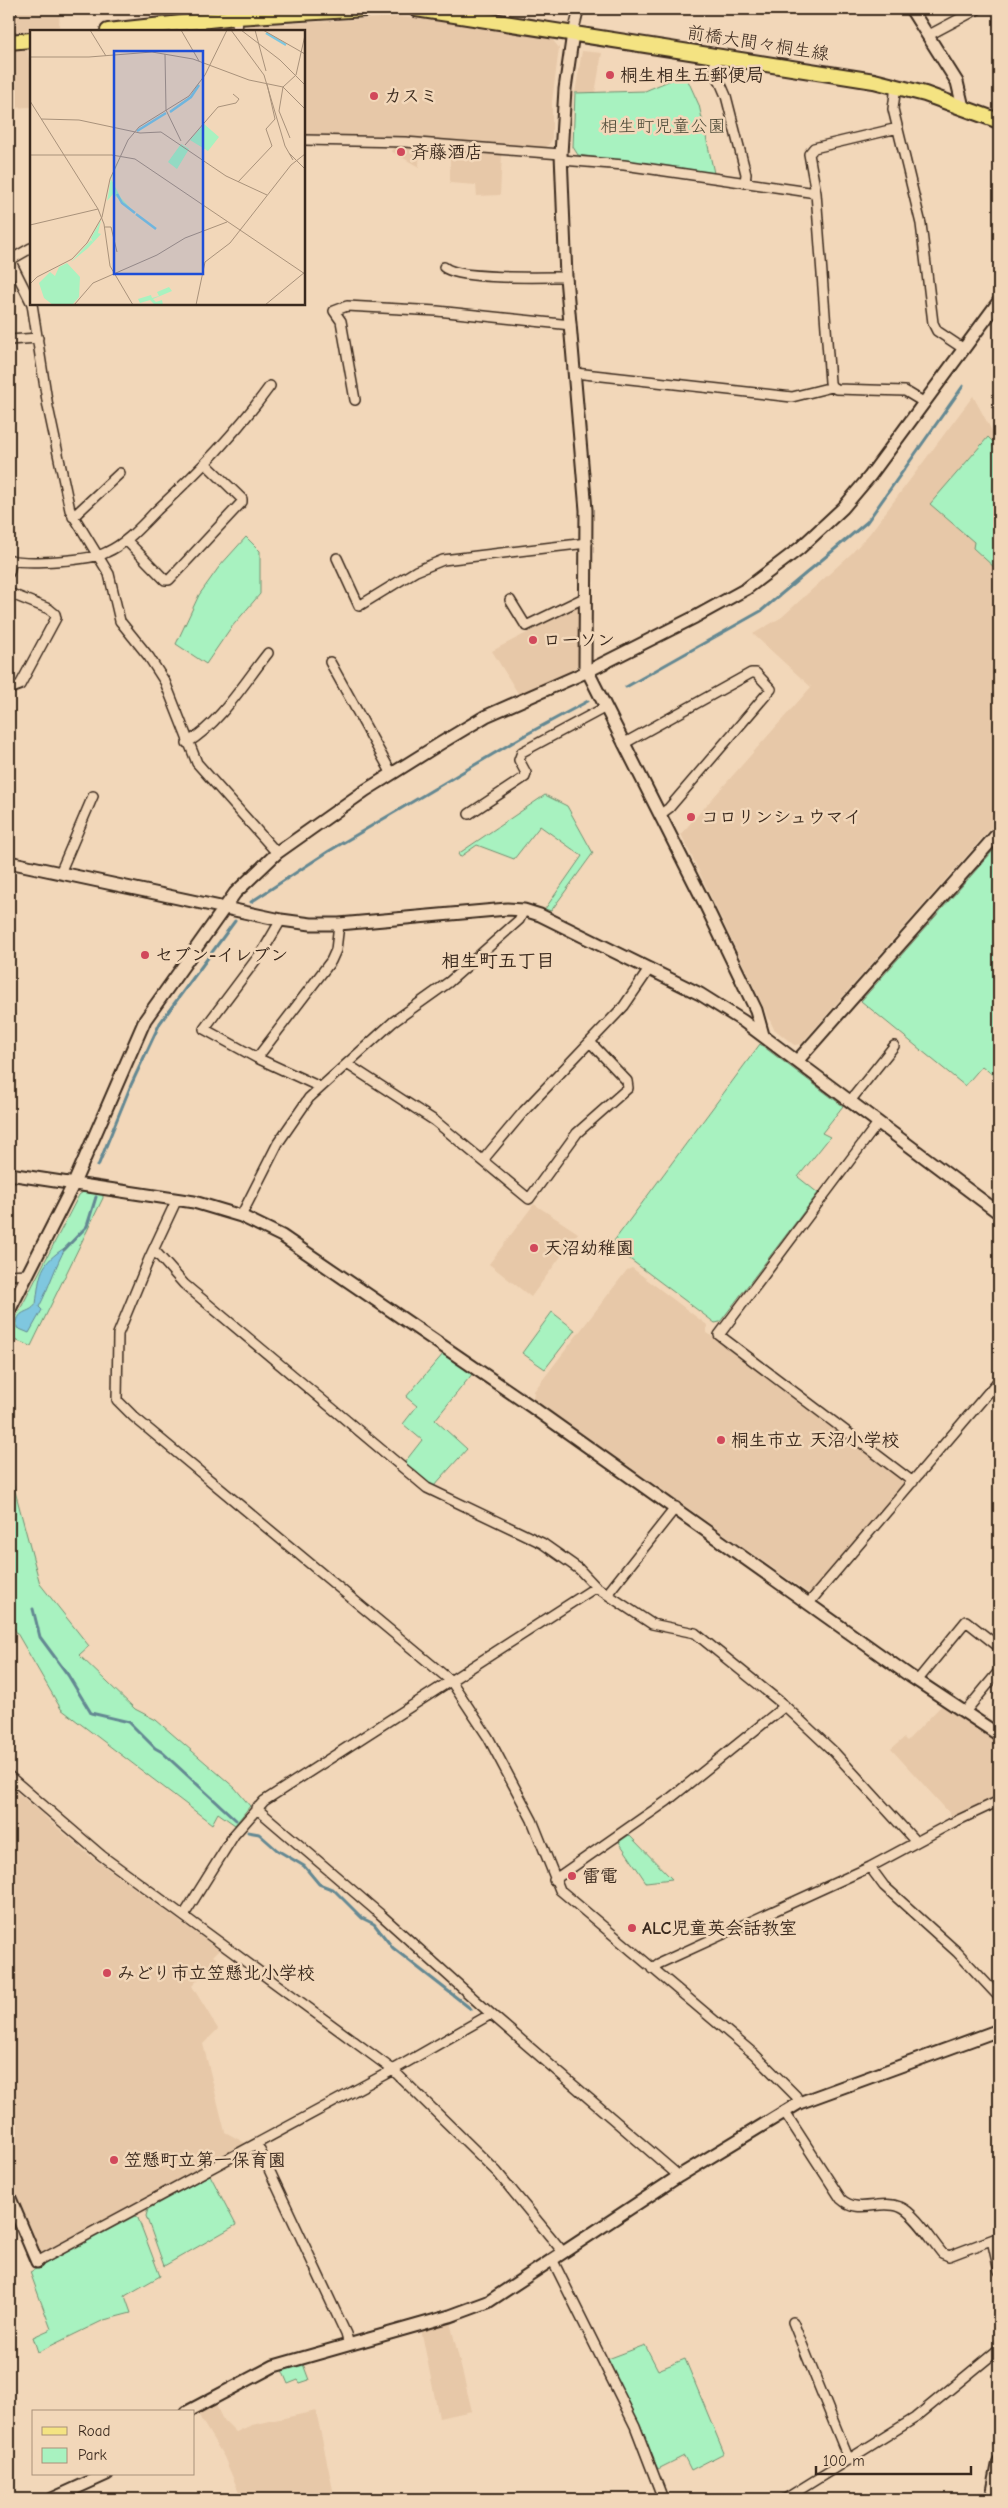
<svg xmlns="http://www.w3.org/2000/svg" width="1008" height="2508" viewBox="0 0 1008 2508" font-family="'Comic Neue','Klee One',sans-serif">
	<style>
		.built { fill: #e7c8a8 }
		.green { fill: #a8f2c0; stroke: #728e6f }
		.water { fill: #7fc7df; stroke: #648892 }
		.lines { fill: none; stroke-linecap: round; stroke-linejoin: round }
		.stream { stroke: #648892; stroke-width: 3 }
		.minor-casing { stroke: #3b2a1e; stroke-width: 12 }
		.tertiary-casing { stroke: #3b2a1e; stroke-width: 15 }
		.secondary-casing { stroke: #3b2a1e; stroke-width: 16 }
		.primary-casing { stroke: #3b2a1e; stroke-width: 18 }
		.minor { stroke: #f2d7b9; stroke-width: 9 }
		.tertiary { stroke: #f2d7b9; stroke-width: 11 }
		.secondary { stroke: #f2d7b9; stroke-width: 12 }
		.primary { stroke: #f4e382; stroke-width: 14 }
		.poi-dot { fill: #d1495b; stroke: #f2d7b9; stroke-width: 2 }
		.labels { text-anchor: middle; stroke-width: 5; stroke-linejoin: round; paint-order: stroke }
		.street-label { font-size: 18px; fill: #3b2a1e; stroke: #f2d7b9 }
		.poi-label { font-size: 18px; font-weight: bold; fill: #3b2a1e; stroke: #f2d7b9; text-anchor: start }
		.park-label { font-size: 18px; fill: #4b4836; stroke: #f2d7b9 }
		.neighbourhood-label { font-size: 19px; font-weight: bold; fill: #3b2a1e; stroke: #f2d7b9 }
		.inset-river { fill: none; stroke: #7fc7df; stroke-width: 2.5 }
		.inset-road { fill: none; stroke: #a9927b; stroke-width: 1 }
		.view { fill: #1d4ed8; fill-opacity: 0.15; stroke: #1d4ed8; stroke-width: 2.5 }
		.inset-edge { fill: none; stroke: #3b2a1e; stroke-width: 2.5 }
	</style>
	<rect width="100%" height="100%" fill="#f2d7b9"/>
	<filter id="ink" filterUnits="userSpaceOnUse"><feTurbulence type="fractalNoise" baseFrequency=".02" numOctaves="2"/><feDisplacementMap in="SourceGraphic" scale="10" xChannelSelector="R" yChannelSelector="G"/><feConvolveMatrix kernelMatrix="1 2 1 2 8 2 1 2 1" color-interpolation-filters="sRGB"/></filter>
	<g filter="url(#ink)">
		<path class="built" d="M15 9H60L59 27 15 32 12 30Z
			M396 17 417 18 552 39 559 48 552 102V140L546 148 406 137 304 135V31H244L249 26Z
			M27 49 31 72V107L9 108V51Z
			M582 51 602 53 595 93H575Z
			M396 145 420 146 419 167 391 151Z
			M450 150 502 154 500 195 477 196 476 185 450 183Z
			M973 396 993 433 999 438V819L801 1044 794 1045 774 1029 681 834 811 687 753 634 782 617 852 553 870 533Z
			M579 606 578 663 572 672 519 695 492 651Z
			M534 1204 578 1233 531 1297 489 1264Z
			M632 1268 707 1325 706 1332 905 1480V1487L813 1593H808L533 1399 534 1391 627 1270Z
			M942 1705 999 1743V1796L954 1818 891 1749 904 1738 907 1741Z
			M9 1785 90 1856 219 1950 213 1956 217 1959 192 1986 218 2029 203 2044 225 2132 247 2144 43 2253 39 2252 9 2175V1910L14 1875 9 1869Z
			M450 2322 472 2411 439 2418 421 2329Z
			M214 2401 222 2418 236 2432 252 2425 316 2411 335 2499H242L224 2457 196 2411Z"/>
		<path class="green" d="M685 74 699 105 714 173 578 155 573 147 575 93 645 91Z
			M988 437 999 448V568H995L973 548 974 542 930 504Z
			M246 537 260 551V594L230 629 206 664 176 644 199 595 219 567Z
			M545 795 567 806 593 853 551 911 545 909 582 856 540 826 514 859 477 845 460 857 458 854Z
			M999 844V1080L982 1066 965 1086 861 1001Z
			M760 1044 843 1106 822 1133 830 1137 798 1177 818 1193 720 1322 715 1323 611 1245Z
			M83 1192 103 1195V1198L31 1346 9 1338V1331L79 1195Z
			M552 1312 575 1330 545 1369 522 1353Z
			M444 1353 473 1373 435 1420 467 1449 433 1487 404 1463 422 1440 403 1424 417 1406 406 1397Z
			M9 1469 40 1584 89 1646 79 1655 135 1709 156 1720 235 1788 250 1806 235 1825 218 1813 212 1824 61 1709 14 1628 9 1624Z
			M629 1835 672 1879 646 1882 619 1842Z
			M210 2175 236 2225 164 2266 146 2216 148 2209Z
			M135 2216 138 2218 160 2276 125 2296 131 2313 104 2320 38 2352 33 2337 51 2329 30 2272Z
			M645 2345 658 2370 685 2359 724 2453 691 2470 684 2456 658 2469 608 2359Z
			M303 2364 309 2380 300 2383 298 2380 288 2384 282 2370Z"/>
		<path class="water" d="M66 1247C55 1266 49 1288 39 1307L42 1310 29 1333 17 1328C16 1308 29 1315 36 1304 40 1274 39 1264 66 1247Z"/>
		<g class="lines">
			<path class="stream" d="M626 687 761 611 867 522 963 386
				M251 902 329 851 527 734 588 701
				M98 1166 131 1085 160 1023 235 921
				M64 1250 87 1226 96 1197
				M33 1609 40 1637 68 1675 91 1713 129 1722 155 1748 162 1752 236 1820
				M248 1832 259 1834 277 1850 304 1866 319 1884 334 1890 362 1918 374 1924 393 1948 471 2009"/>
			<defs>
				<path id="minor" d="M235 9 238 31
					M9 25 11 9
					M573 33 579 9
					M929 35 978 9
					M715 55 714 68 726 96 746 174 745 183
					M896 86 893 109 921 224 933 323 937 331 964 349
					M898 128 814 148 809 154 816 193 830 382 831 386 836 389 905 391 925 403
					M304 140 405 142 561 154
					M562 160 624 165 816 193
					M9 258 31 302
					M10 260 31 248
					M444 267C458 280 544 277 566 277
					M32 304 48 407 70 510 109 574 120 621 149 657 165 682 197 763 277 853
					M9 340 38 338
					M575 373 792 397 832 387
					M355 400 341 321 334 311 347 306 437 311 571 325
					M73 517 120 473
					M126 540 165 580H169L242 502V499L206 464
					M337 558 359 606 416 571 443 560 587 543
					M9 560C28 564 90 561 107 552 127 543 142 525 157 510 200 470 236 433 270 386
					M9 573 12 560
					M9 593 49 609 55 614 56 618 20 685 9 689
					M510 600 526 626 586 597
					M330 662 392 774
					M187 743C221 722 244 683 268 653
					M623 744 751 673H756L771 689 669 808 661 814
					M469 814 525 777 526 773 519 760 522 752 604 708
					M60 873 93 796
					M281 920 264 949 204 1029 257 1058 320 1087
					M257 1058 331 961 336 950 339 924
					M347 1064 435 1121 529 1199 577 1133 628 1088 627 1081 590 1042
					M850 1101 894 1046
					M878 1123 719 1335 913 1482
					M483 1160 524 1111 624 1006 650 968
					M177 1199 149 1259 118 1334 117 1400 134 1417 451 1681 488 1737 532 1820 560 1890 754 2054 796 2096 799 2103
					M241 1216 278 1143 309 1098 393 1022 449 982 519 920 524 910
					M154 1250 184 1284 427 1488 542 1543 579 1569 596 1587 652 1624 695 1633 785 1706 834 1752 916 1842
					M9 1275 27 1274
					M608 1593 676 1507
					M808 1604 999 1380
					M917 1681 966 1621 999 1647
					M965 1712 999 1671
					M9 1776 102 1856 393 2070 497 2172 563 2252
					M256 1808 380 1914 491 2014 679 2176
					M870 1867 884 1886 957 1952 999 1997
					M554 1880 667 1801 785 1706
					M184 1915 234 1835 264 1801 596 1587
					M652 1969 658 1964 870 1867 950 1824 999 1801
					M784 2111 841 2199C858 2215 881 2199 900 2207 914 2212 932 2241 942 2253L949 2256 999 2237
					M257 2144 346 2334 349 2345
					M992 2240 999 2271
					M552 2259 635 2426 663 2499
					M37 2262 393 2070 491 2014
					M793 2322 849 2460
					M785 2499 915 2418 999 2349"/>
				<path id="tertiary" d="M911 9 957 82 963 107
					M573 33 565 89 561 154 566 277 586 510 585 666 704 902 756 1010 763 1035
					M9 862 281 920 311 924H339L507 909 524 910 540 915 700 994 743 1021 999 1213
					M798 1060 999 832
					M9 1174 194 1202 241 1216 282 1236 532 1407 910 1676 999 1735
					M9 1311 74 1183 145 1020 235 893 277 853 366 790 441 743 486 716 586 672 695 617 746 589 800 548 843 508 870 476 999 301
					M9 2196 37 2262
					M187 2412 274 2366 450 2316 488 2302 679 2176 799 2103 999 2030
					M52 2499 107 2474"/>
				<path id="secondary" d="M992 2499 999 2463"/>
				<path id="primary" d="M416 9 874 81 925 94 999 121
					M108 31 236 17 366 9
					M9 42 31 40"/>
			</defs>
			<use href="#minor" class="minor-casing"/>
			<use href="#tertiary" class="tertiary-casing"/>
			<use href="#secondary" class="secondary-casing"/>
			<use href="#primary" class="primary-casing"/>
			<use href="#minor" class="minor"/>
			<use href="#tertiary" class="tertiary"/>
			<use href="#secondary" class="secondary"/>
			<use href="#primary" class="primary"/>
		</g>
	</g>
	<g class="poi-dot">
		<circle cx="610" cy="75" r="5"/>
		<circle cx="374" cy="96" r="5"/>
		<circle cx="401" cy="152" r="5"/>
		<circle cx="533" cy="640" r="5"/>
		<circle cx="691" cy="817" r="5"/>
		<circle cx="145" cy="955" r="5"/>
		<circle cx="534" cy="1248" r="5"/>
		<circle cx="721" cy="1440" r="5"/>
		<circle cx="572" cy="1876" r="5"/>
		<circle cx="632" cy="1928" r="5"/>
		<circle cx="107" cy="1973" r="5"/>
		<circle cx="114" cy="2160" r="5"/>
	</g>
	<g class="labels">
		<g class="street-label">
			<text transform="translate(758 43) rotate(9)" y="6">前橋大間々桐生線</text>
		</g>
		<g class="poi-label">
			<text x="620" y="81">桐生相生五郵便局</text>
			<text x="384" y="102">カスミ</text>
			<text x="411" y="158">斉藤酒店</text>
			<text x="543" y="646">ローソン</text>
			<text x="701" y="823">コロリンシュウマイ</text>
			<text x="155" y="961">セブン-イレブン</text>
			<text x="544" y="1254">天沼幼稚園</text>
			<text x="731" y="1446">桐生市立 天沼小学校</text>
			<text x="582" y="1882">雷電</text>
			<text x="642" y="1934">ALC児童英会話教室</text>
			<text x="117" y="1979">みどり市立笠懸北小学校</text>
			<text x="124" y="2166">笠懸町立第一保育園</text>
		</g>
		<g class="park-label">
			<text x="663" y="132">相生町児童公園</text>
		</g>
		<g class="neighbourhood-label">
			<text x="498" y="967">相生町五丁目</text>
		</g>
	</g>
	<g transform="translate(30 30)">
		<rect width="275" height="275" fill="#f2d7b9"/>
		<path d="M174 94 189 107 178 121 160 110ZM151 114 159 119 147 139 138 132ZM91 127 81 149 91 168 105 183 83 164 77 171 79 160 81 147ZM71 190 68 203 71 204 58 218 41 232 61 210 63 212 61 208ZM37 233 50 247 49 267 43 274 23 275 14 268 9 253 20 242 25 246 29 237ZM139 257 142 261 123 269 126 272 132 270 133 275 124 274 120 270 110 273 108 269 121 265 122 268 129 266 127 262Z" fill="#a8f2c0"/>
		<path class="inset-river" d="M236 3 256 15M140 82 161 67 169 55M107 101 136 83M87 164 92 173 105 183M106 184 126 199"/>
		<path class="inset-road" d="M60 0 76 26M151 0 169 31M201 0 234 45 255 116 263 130M211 0 250 30 275 55M225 0 236 41M233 0 275 24M135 24 136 80 151 111M0 27H59L122 22 163 29 219 50 253 57 266 45 275 5M253 57 275 79M253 57 249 81 260 108M0 71 68 179 74 194 80 236 103 275M11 89 49 90 110 103 131 102 196 146 237 165M155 115 188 77 206 73 209 69 203 64M259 123 275 139M0 125H82L105 129 275 244M208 152 242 116 236 99 245 89 237 54M0 195 68 179M75 197H81L87 222M0 254 7 247 42 229 57 213 72 187 80 149 98 110 109 97 159 66 175 45 197 0M44 275 63 253 127 225 155 208 197 192M166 275 175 232 200 213 261 135 275 124M235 275 275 242"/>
		<path class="view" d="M84 21H173V244H84Z"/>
		<rect width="275" height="275" class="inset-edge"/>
	</g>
	<rect width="1008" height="2508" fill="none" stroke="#f2d7b9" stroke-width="30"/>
	<rect x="15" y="15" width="978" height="2478" fill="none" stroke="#3b2a1e" stroke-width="2" filter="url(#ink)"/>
	<rect x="32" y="2410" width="162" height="65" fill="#f2d7b9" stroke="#a9927b"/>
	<rect x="42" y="2427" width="25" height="8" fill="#f4e382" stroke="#a9927b"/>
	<text x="78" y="2436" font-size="15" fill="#3b2a1e">Road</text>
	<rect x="42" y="2448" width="25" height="15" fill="#a8f2c0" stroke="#a9927b"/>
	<text x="78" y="2460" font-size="15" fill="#3b2a1e">Park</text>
	<path d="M816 2466v8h155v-8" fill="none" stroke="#3b2a1e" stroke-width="2.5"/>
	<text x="823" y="2466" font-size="15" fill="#3b2a1e" stroke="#f2d7b9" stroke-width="4" paint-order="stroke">100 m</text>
</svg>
